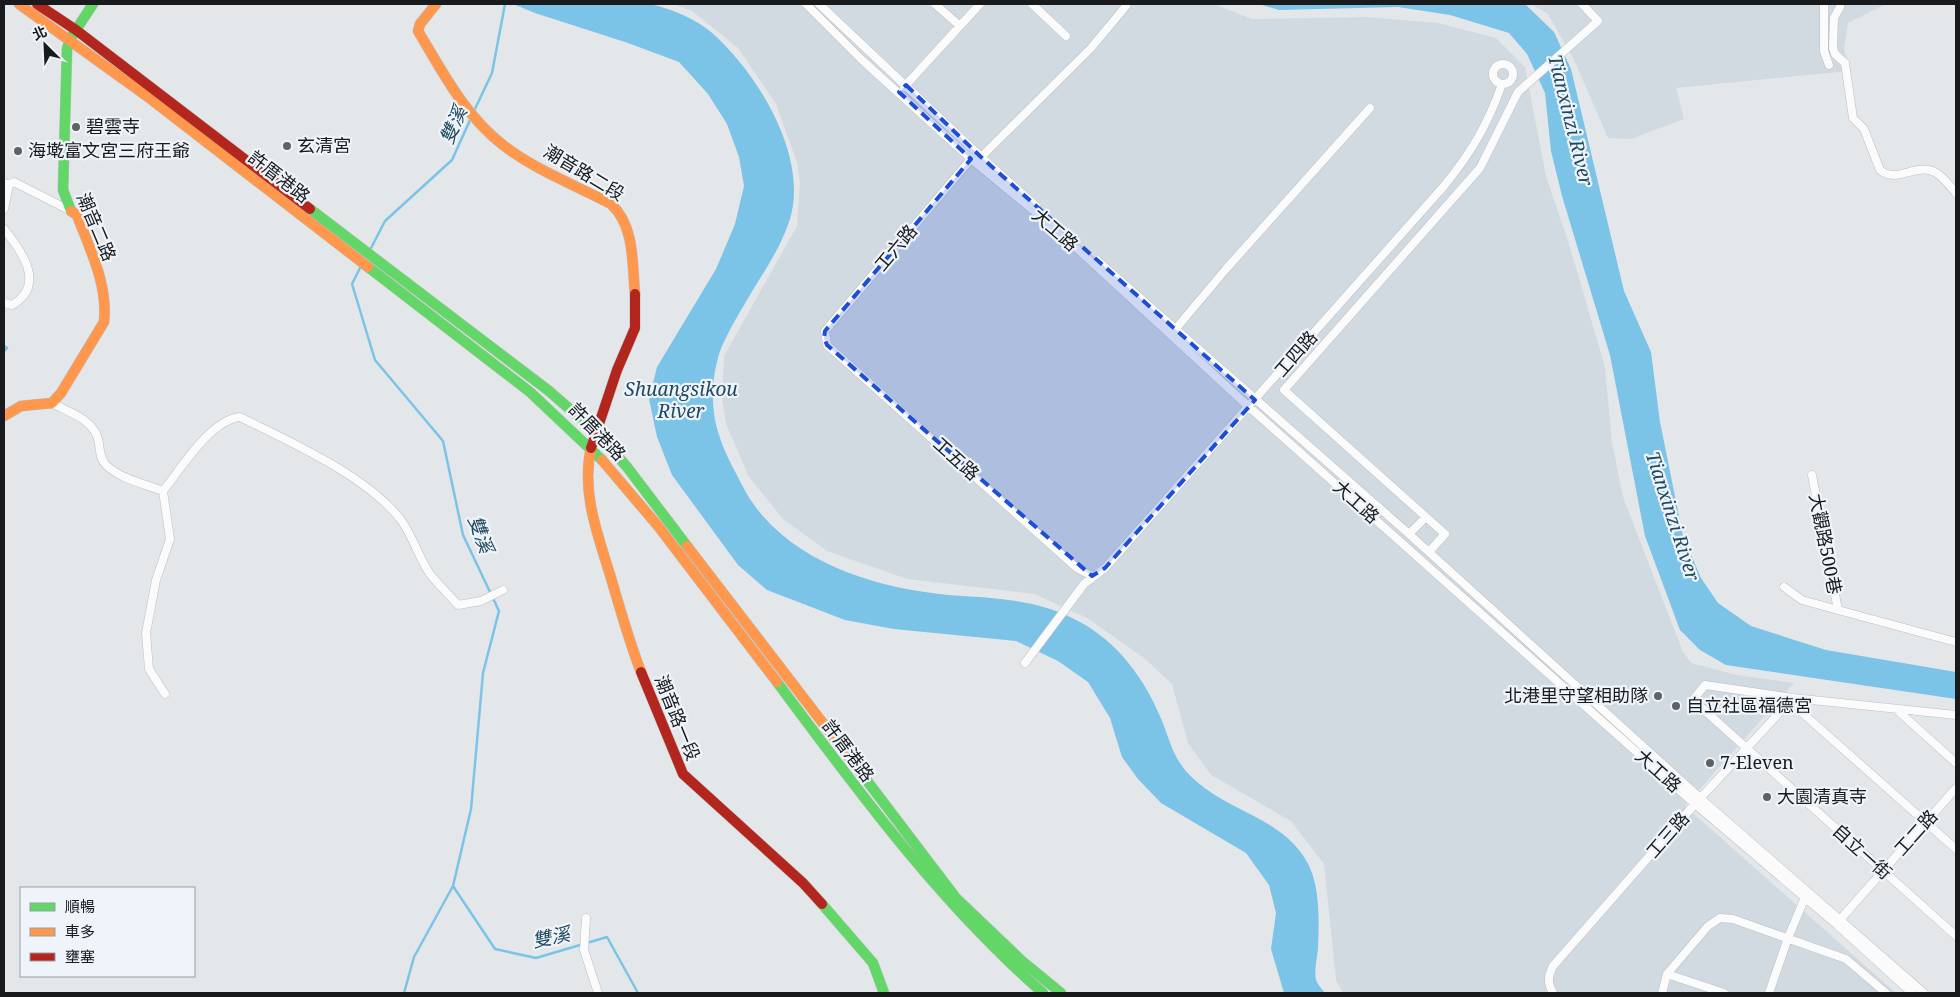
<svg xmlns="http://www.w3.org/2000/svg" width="1960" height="997" viewBox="0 0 1960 997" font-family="'Noto Serif','Noto Sans TC',serif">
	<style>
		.built { fill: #d2dae1 }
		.water { fill: #7bc3e7 }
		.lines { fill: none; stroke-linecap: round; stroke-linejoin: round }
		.stream { stroke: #7bc3e7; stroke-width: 2.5 }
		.street-casing { stroke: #bcbfc0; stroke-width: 9 }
		.fast-casing { stroke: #bcbfc0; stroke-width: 11 }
		.slow-casing { stroke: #bcbfc0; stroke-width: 11 }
		.jam-casing { stroke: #bcbfc0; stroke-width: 11 }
		.street { stroke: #fbfbfc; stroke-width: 8 }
		.fast { stroke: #63d668; stroke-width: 10 }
		.slow { stroke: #ff974d; stroke-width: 10 }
		.jam { stroke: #b3261e; stroke-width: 10 }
		.marked { fill: #1d4ed8; fill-opacity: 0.2; stroke: #1d4ed8; stroke-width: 4; stroke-dasharray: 10 6; stroke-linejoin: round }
		.poi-dot { fill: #5f6264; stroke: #eff4fa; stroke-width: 2 }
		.labels { text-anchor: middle; stroke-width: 4.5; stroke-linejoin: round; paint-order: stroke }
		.poi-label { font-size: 18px; fill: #181a1c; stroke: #eff4fa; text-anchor: start }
		.street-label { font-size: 18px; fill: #181a1c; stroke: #eff4fa }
		.water-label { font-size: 19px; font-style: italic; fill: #204a60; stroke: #eff4fa }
	</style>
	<rect width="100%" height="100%" fill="#e4e7e9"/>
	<path class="built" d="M673 4H1214L1252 19 1367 17 1438 23 1496 38 1525 67 1546 176 1569 244 1605 367 1612 442 1623 497 1683 652 1691 663 1737 675 1794 683 1685 806 1896 993H1343L1336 980 1324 864 1291 821 1211 775 1188 743 1172 684 1144 658 1087 618 1034 594 907 579 827 551 783 519 749 477 726 424 722 398 724 356 797 226 800 183 797 163 776 104 738 48 692 11Z
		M1531 4H1886L1848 23 1844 48 1849 71 1676 88 1684 119 1631 139 1608 138 1575 62 1548 14Z"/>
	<path class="water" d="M513 4C545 4 576 4 608 4 623 4 640 2 654 5 674 10 695 19 711 32 757 72 809 156 790 219 781 247 765 270 750 295 740 312 723 339 718 358 711 382 711 412 719 435 724 452 734 469 742 485 779 559 872 588 948 595 993 598 1038 599 1078 621 1118 642 1145 679 1162 721 1172 746 1174 762 1196 781 1229 811 1279 818 1304 857 1321 882 1319 920 1318 949 1317 958 1314 971 1316 980 1317 983 1323 991 1325 993H1284L1271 949 1276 913 1269 885 1246 853 1161 803 1138 779 1122 757 1110 718 1088 682 1058 661 1016 641 894 629 845 620 767 590 738 565 672 475 657 437 649 399 657 367 716 269 735 224 744 186 739 157 727 124 708 94 679 62 628 43 535 13Z
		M1259 4H1525L1554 32 1571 69 1624 291 1651 352 1660 422 1683 536 1701 578 1718 603 1751 626 1826 650 1956 672V699L1726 665 1700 650 1680 630 1645 536 1610 355 1562 196 1551 151 1545 93 1527 54 1509 33 1450 15 1398 7 1279 10Z"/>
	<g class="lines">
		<path class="stream" d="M474 111 492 73 505 4
			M370 250 385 221 452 160 471 118
			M361 266 352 284 375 360 443 441 463 535 499 611 483 673 471 809 453 886 495 949 536 958 607 937 638 993
			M4 346 7 348 4 351
			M404 993 414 957 453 886"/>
		<defs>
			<path id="street" d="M806 4 861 59 971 159 1057 230 1249 407 1695 804 1836 924 1912 993
				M819 4 981 157 1036 206
				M935 4 960 26
				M1032 4 1066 36
				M1824 4V51L1829 65
				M1840 7 1834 18 1833 48 1835 54 1845 63 1853 118 1864 129 1880 170C1896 183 1912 166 1929 170 1940 172 1949 185 1956 193
				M1493 74a10 10 0 1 1 20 0a10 10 0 1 1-20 0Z
				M904 87 980 4
				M981 157 1091 48 1126 6
				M971 159 825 331 827 345 1077 568 1092 576
				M4 183 9 185 14 182 69 210
				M4 209 9 185
				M4 229C21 250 47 285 12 305L4 303
				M1097 260 1409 534 1700 798 1924 993
				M1173 332 1226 269 1370 108
				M52 403C68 412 90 418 97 436 101 446 98 457 106 465 120 479 145 484 163 491
				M1812 475 1838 610 1956 642
				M163 491C181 469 210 420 240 417 290 442 366 475 401 520 412 535 418 555 428 571 436 583 449 594 458 605L481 601 503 590
				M163 491 170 539 156 580 146 633 149 669 165 694
				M1409 534 1426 517
				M1429 552 1445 534 1284 390 1480 168 1518 92 1598 21 1582 4
				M1784 587 1802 600 1838 610
				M1025 663 1084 584 1105 568 1444 186C1471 153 1488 124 1502 84
				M1793 698 1799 710 1956 849
				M1896 709 1956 763
				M1956 715 1793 698 1705 685 1693 700 1956 936
				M586 918 584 950 598 993
				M1838 922 1956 788
				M1667 974 1724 993
				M1553 993C1547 982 1548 977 1553 966L1695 804 1793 698
				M1662 993 1667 974 1708 926 1720 918 1733 919 1846 959 1886 993
				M1769 993 1788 938 1806 895"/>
			<path id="fast" d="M310 209 549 391 597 433 627 467 687 546
				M71 211 63 190 67 49 70 39 93 4
				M368 267 530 392 602 460
				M777 682C858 791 940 903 1043 993
				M855 765 956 898 1022 961 1061 993
				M822 904 873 963 884 993"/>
			<path id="slow" d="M19 4 148 97 368 267
				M436 4 420 24 418 31C442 71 465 116 503 145 535 170 575 185 611 204 635 226 632 263 635 294
				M4 416 21 406 52 403 61 393 104 322C108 284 90 250 77 215L71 211
				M591 448C581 493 598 535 611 578 620 609 629 641 641 672
				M602 460 658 526 777 682
				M687 546 855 765"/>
			<path id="jam" d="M37 4 76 30 310 209
				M591 448 617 370 635 328V294
				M641 672 683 774 803 883 822 904"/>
		</defs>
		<use href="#street" class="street-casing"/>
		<use href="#fast" class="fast-casing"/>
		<use href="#slow" class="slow-casing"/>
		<use href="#jam" class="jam-casing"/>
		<use href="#street" class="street"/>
		<use href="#fast" class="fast"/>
		<use href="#slow" class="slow"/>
		<use href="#jam" class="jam"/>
	</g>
	<path class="marked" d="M906 85 981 157 1255 400 1105 568 1092 576 827 345 824 338 825 331 971 159 899 92Z"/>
	<g class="poi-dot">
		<circle cx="76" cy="127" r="5"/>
		<circle cx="287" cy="146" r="5"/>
		<circle cx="18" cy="151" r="5"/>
		<circle cx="1658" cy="696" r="5"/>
		<circle cx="1676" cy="706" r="5"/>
		<circle cx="1710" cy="763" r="5"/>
		<circle cx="1767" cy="797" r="5"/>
	</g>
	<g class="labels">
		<g class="poi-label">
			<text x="86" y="133">碧雲寺</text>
			<text x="297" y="152">玄清宮</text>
			<text x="28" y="157">海墘富文宮三府王爺</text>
			<text x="1648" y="702" text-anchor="end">北港里守望相助隊</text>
			<text x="1686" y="712">自立社區福德宮</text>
			<text x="1720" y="769">7-Eleven</text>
			<text x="1777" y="803">大園清真寺</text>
		</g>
		<g class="street-label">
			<text transform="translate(584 173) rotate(31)" y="6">潮音路二段</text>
			<text transform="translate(279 177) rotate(38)" y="6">許厝港路</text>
			<text transform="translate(96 227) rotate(67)" y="6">潮音二路</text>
			<text transform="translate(1055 230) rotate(41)" y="6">大工路</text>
			<text transform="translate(896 248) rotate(-50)" y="6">工六路</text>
			<text transform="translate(1296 354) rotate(-49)" y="6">工四路</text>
			<text transform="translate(597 432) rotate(46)" y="6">許厝港路</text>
			<text transform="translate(956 459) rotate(42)" y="6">工五路</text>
			<text transform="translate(1356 502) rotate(42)" y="6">大工路</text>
			<text transform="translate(1825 544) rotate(79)" y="6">大觀路500巷</text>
			<text transform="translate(677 718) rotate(68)" y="6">潮音路一段</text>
			<text transform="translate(848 751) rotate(53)" y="6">許厝港路</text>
			<text transform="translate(1658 771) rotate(42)" y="6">大工路</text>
			<text transform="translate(1916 833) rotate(-48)" y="6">工二路</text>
			<text transform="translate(1668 835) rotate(-49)" y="6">工三路</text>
			<text transform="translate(1862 852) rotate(42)" y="6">自立一街</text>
		</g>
		<g class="water-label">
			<text transform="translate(1571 120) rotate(76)" y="7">Tianxinzi River</text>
			<text transform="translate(453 125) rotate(-66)" y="7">雙溪</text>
			<text x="681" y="396">Shuangsikou<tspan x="681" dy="22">River</tspan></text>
			<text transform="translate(1673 516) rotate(72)" y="7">Tianxinzi River</text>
			<text transform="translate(481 534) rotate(70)" y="7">雙溪</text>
			<text transform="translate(551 937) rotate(-11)" y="7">雙溪</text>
		</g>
	</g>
	<rect width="1960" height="997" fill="none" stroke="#181a1c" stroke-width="10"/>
	<rect x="20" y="887" width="175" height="90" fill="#eff4fa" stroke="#999da1"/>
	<rect x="30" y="903" width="25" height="8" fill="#63d668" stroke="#999da1"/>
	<text x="65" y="912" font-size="15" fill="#181a1c">順暢</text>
	<rect x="30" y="928" width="25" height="8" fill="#ff974d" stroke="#999da1"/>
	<text x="65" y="937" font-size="15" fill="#181a1c">車多</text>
	<rect x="30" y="953" width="25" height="8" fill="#b3261e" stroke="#999da1"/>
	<text x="65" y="962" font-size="15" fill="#181a1c">壅塞</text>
	<g transform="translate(45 45) rotate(336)" stroke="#eff4fa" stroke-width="4" paint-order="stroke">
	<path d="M0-4L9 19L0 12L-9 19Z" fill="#181a1c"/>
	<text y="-8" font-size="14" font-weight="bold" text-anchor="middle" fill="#181a1c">北</text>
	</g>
</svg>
